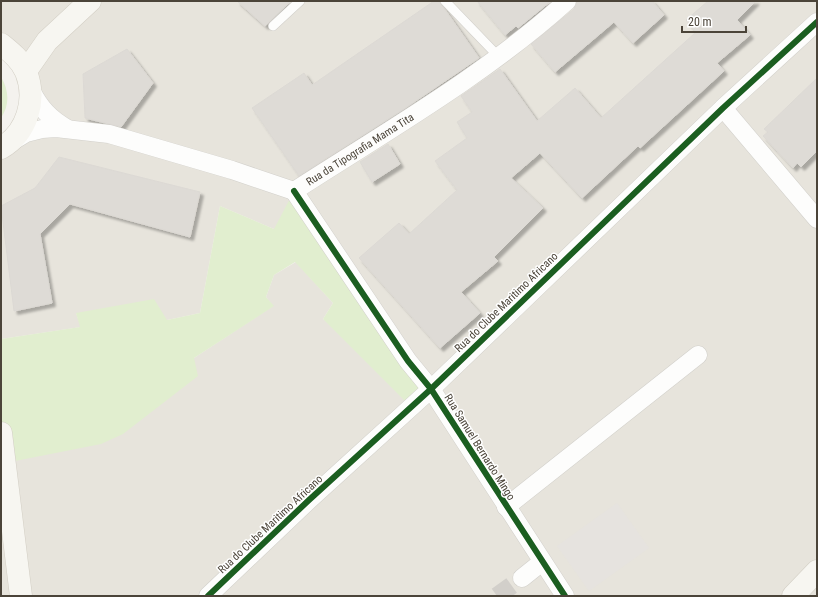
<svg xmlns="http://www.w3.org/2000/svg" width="818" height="597" viewBox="0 0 818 597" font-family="'Roboto Condensed',sans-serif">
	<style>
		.residential { fill: #e7e4dc }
		.green { fill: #e1eecf }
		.parking { fill: #e6e3df }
		.building { fill: #dedbd6; stroke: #dcd9d4; filter: url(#shadow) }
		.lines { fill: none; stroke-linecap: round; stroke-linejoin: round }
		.street-tunnel { stroke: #d2cfca; stroke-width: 18; stroke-dasharray: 18 9; stroke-linecap: butt }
		.lane-casing { stroke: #d2d0cb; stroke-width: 10 }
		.street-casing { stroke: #d2d0cb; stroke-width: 19 }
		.secondary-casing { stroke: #d3cfc5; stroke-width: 23 }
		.lane { stroke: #fdfdfc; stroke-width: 9 }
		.street { stroke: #fdfdfc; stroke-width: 18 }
		.secondary { stroke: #f7f6f1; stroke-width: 22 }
		.cycleway-casing { stroke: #fff; stroke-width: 8 }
		.cycleway { stroke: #1b5e20; stroke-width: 6 }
		.labels { text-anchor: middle; stroke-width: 3; stroke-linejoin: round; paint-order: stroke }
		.street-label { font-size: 11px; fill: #4b4439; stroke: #fff }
	</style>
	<defs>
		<filter id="shadow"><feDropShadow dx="3.5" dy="3.5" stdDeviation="1" flood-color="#0004"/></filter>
	</defs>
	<rect width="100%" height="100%" fill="#f4f2ee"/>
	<path class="residential" d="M1 1H817V596H1V433L194 358 273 306 266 297 274 275 296 262 333 303 323 319 431 389 274 229 220 206 200 313 167 320 76 313 81 327 1 339V152L56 128 1 44Z"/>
	<path class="green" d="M1 77C9 90 10 105 1 118Z
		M294 191 431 389 411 407 323 319 333 303 295 262 274 275 266 297 274 306 194 358 198 376 123 434 101 444 5 463 1 433V339L80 327 76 313 154 299 167 320 200 313 220 206 274 229Z"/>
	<path class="parking" d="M617 503 649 548 589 591 557 546Z"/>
	<path class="building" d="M237 1H291L265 26Z
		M434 1H439L479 58 404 109 299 176 252 108 304 73 312 85Z
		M477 1H551L518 28 516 26 505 35Z
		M577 1H652L664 15 633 43 614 22 555 72 531 44 574 9Z
		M708 1H756L737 20 750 35 717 63 724 71 640 148 638 146 582 198 540 153 511 178 543 208 494 257 498 261 461 292 480 313 440 348 359 258 399 223 409 234 457 190 435 161 467 138 457 122 472 112 461 96 500 69 537 121 575 88 601 118 696 32 686 20Z
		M127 49 153 83 121 127 85 118 83 74Z
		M817 78V151L801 167 797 163 793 168 763 136 768 132 764 129Z
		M388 144 400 164 372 182 360 162Z
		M59 157 200 192 190 237 70 204 40 234 52 303 14 311 1 206 35 188Z"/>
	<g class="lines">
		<path class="street-tunnel" d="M497 596 522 578"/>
		<defs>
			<path id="lane" d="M445 1 499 57
				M273 26 300 1"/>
			<g id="street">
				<path d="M31 90C40 108 50 119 68 129"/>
				<path d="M723 108 817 219"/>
				<path d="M11 142 26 133 42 129 56 128 109 134 232 170 294 191"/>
				<path d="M294 191 408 361 431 389 565 596"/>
				<path id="s1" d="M294 191C387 131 485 75 567 1"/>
				<path d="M506 507 698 355"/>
				<path d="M522 578 542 562"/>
				<path d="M208 596 309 500 431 389 723 108 817 22"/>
			</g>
			<path id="secondary" d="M1 44C11 52 21 60 26 72 37 100 27 133 1 148
				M26 71 47 41 90 1
				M1 433 21 596
				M793 596 817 571"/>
		</defs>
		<use href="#lane" class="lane-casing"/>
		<use href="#street" class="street-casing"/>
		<use href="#secondary" class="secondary-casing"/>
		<use href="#lane" class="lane"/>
		<use href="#street" class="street"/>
		<use href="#secondary" class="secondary"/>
		<defs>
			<path id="cycleway" d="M294 191 408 361 431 389 565 596
				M208 596 309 500 431 389 723 108 817 22"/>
		</defs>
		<use href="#cycleway" class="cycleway-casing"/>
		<use href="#cycleway" class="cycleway"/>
	</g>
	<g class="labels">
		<g class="street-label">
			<text dy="4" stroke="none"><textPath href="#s1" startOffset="78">Rua da Tipografia Mama Tita</textPath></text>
			<text transform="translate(506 302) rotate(-44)" y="4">Rua do Clube Maritimo Africano</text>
			<text transform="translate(480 447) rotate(58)" y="4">Rua Samuel Bernardo Mingo</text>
			<text transform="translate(270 524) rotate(-43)" y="4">Rua do Clube Maritimo Africano</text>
		</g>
	</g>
	<rect width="818" height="597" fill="none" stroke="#4b4439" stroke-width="4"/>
	<path d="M682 26v6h64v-6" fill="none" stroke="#4b4439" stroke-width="2"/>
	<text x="688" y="26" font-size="12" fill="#4b4439" stroke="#ffffff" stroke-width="3" paint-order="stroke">20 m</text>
</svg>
